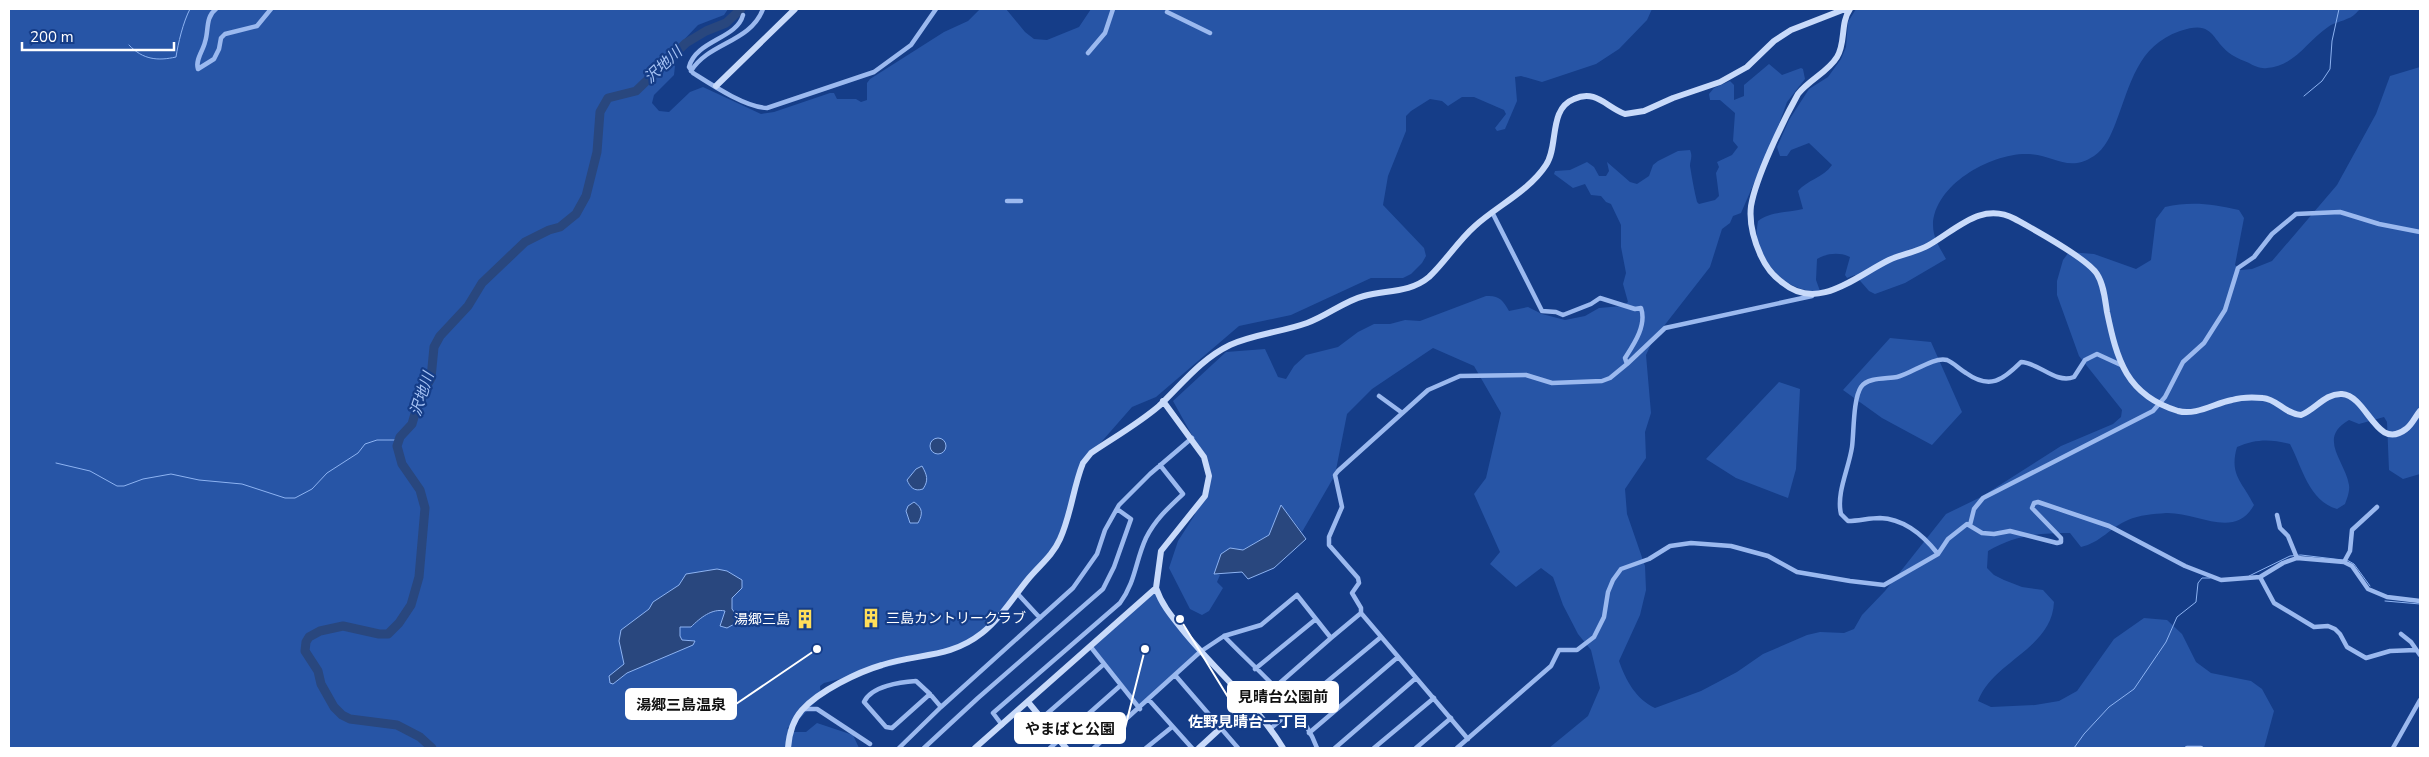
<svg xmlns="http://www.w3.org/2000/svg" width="2429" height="757" viewBox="0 0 2429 757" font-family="'Nunito Sans','Noto Sans JP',sans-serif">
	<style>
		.green { fill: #2755a6 }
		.water { fill: #29477e; stroke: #8db3f2 }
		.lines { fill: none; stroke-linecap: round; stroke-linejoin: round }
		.stream { stroke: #8db3f2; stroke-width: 1 }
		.river { stroke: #29477e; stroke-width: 9 }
		.street { stroke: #9bb9ef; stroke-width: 4.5 }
		.secondary { stroke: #c8dafa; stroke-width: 6 }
		.labels { text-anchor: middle; stroke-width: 4.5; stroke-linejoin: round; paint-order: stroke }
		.poi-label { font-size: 14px; fill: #fff; stroke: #153d88; text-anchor: start }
		.water-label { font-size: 15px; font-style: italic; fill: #a7c4f6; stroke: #153d88 }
		.neighbourhood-label { font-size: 15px; font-weight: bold; fill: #fff; stroke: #153d88 }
		.leader { fill: none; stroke: #fff; stroke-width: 2 }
		.callout-dot { fill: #fff; stroke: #153d88; stroke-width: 2 }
		.callout { fill: #fff; stroke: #fff; stroke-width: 2 }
		.callout-label { font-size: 15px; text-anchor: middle; font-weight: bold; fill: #111 }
	</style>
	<rect width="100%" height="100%" fill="#153d88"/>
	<path class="green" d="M9 9H728L724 15 698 25 677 47 674 75 654 95 652 103 659 111 669 112 690 92 703 87 761 114 774 112 830 93H834L837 99H856L861 102 867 100V83L870 79 944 32 968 21 980 9H1006L1025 32 1034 39 1047 40 1079 27 1091 9H1652L1647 20 1619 49 1596 64 1542 82 1521 76 1515 77 1517 101 1505 129 1497 131 1495 128 1506 114 1504 110 1474 97H1462L1448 106 1442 101 1430 99 1411 111 1406 116V131L1388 176 1383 205 1424 248 1426 256 1422 263 1411 274 1403 278H1371L1291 315 1239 326 1156 397 1132 407 1089 456 1077 476 1068 519 1051 554 989 627 950 651 824 683 820 686 821 696 794 725 787 728 790 732H806L817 723 853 735 859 748H9Z
		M1856 9H2360C2357 12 2353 17 2349 18 2341 22 2335 22 2328 27 2307 41 2295 66 2267 68 2261 69 2254 66 2249 63 2244 61 2237 58 2232 55 2210 40 2215 19 2180 31 2137 46 2131 84 2116 122 2111 135 2105 149 2094 156 2068 173 2054 155 2029 154 1993 152 1934 184 1933 225 1933 238 1940 248 1946 259L1905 283 1875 294 1869 291 1855 275 1847 278 1845 275 1850 257C1841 252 1826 253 1817 259L1816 280 1820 291C1790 293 1766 269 1757 241 1756 235 1757 227 1758 221 1771 211 1788 213 1803 209L1798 191C1807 180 1823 178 1832 165L1809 143 1791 150 1787 156H1780L1777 147 1789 120 1809 89 1828 77 1841 59 1846 47 1848 22Z
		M1769 64 1782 75 1801 68 1803 69 1805 79 1787 102 1775 135 1741 213 1733 216 1730 223 1722 229 1710 267 1653 340 1646 355 1651 413 1645 432 1646 458 1625 489 1627 514 1645 566 1646 590 1640 615 1619 661C1626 681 1636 699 1655 708L1701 691 1737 672 1763 654 1807 635 1820 632 1844 633 1854 629 1862 615 1885 591 1946 514 1981 497 2061 446 2113 424 2121 417 2122 410 2079 356 2057 295V281L2063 260 2069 252 2094 254 2136 269 2151 260 2156 219 2165 207C2191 201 2213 204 2239 210L2244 218 2235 265 2241 270 2252 269 2272 261 2337 185 2376 114 2390 76 2420 67V474L2403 479 2389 470 2387 422 2384 417 2359 424 2349 420C2317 438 2345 461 2349 485 2350 491 2347 499 2345 504L2337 509C2309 501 2302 467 2290 444 2270 439 2256 439 2237 447 2229 475 2242 481 2254 505 2235 540 2197 512 2166 513 2154 514 2139 515 2128 520 2111 527 2100 543 2081 547L2070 533C2039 533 2015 535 1988 551L1987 568 1994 575 2004 580 2022 587 2043 590 2054 602C2052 649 1993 661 1978 701L1991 707 2035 705 2059 701 2077 691 2114 639 2144 618 2167 620 2182 634 2196 662 2211 673 2251 681 2262 689 2274 711 2264 748H1549L1588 716 1600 688 1591 650 1578 634 1563 605 1553 577 1541 568 1516 587 1490 564 1500 552 1474 494 1486 478 1501 413 1474 366 1433 348 1372 389 1347 414 1335 475 1302 532 1281 505 1269 535 1242 550 1214 573 1220 575 1217 582 1223 588 1209 611 1202 615 1190 609 1169 568 1178 541 1194 516 1208 486 1204 457 1173 401 1226 352 1265 349 1278 377 1286 379 1294 366 1306 355 1338 347 1358 332 1374 324H1390L1405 320 1420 321 1486 296C1499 295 1503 300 1509 311L1528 307 1542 314 1565 320 1585 316 1599 308 1622 306 1628 302 1623 284 1626 273 1621 247V225L1611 204 1606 202 1601 196 1591 195 1585 184 1573 188 1554 174 1555 171 1570 170 1587 162 1594 167 1599 176H1606L1609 171 1607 162 1630 182 1637 184 1649 176 1653 165 1658 161 1678 151 1690 150C1693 157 1690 160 1690 166 1692 178 1694 190 1697 202L1699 204 1715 200 1719 196 1716 173 1719 167 1717 162 1732 155 1738 147 1733 141 1735 113 1720 100H1710L1709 94 1714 88 1730 81 1734 85V100L1744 96V85Z
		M1890 338 1931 342 1962 412 1932 445 1882 418 1843 390Z
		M1779 382 1800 389 1796 469 1788 498 1736 478 1706 459Z
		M1156 588 1160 600 1200 652 1140 709 1090 646Z"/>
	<path class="water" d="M930 446a8 8 0 1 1 16 0a8 8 0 1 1-16 0Z
		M922 466C927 475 929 480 923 489 914 492 910 487 907 480L916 469Z
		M914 502C923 508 923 514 918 523H910L906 511 908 506Z
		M1281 505 1306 539 1274 568 1248 579 1242 572 1214 574 1221 554 1230 548 1243 550 1269 535Z
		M717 569 727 571 742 580V588L732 598V609L738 617 736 623 727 628 720 626 725 611C712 608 700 618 691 627H680V636L682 640 695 641 693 645 627 673 613 684 610 683 609 676 624 664 619 641 621 630 649 609 653 602 679 585 686 574Z"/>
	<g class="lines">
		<path class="stream" d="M129 45C143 60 158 61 176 57 178 44 183 22 190 9
			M2304 96 2322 81 2330 69 2332 41 2339 9
			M56 463 90 471 117 486H124L143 479 171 474 199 480 242 484 285 498H295L312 489 327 473 358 453 365 444 377 440H399
			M2347 560 2354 564 2370 586
			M2249 576 2290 556 2301 555 2343 560
			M2385 601 2420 604
			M2074 748 2084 734 2109 707 2134 689 2166 642 2177 617 2196 602 2198 583 2202 578H2210"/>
		<path class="river" d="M432 748 420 737 397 725 350 719 342 715 334 707 321 684 318 671 305 651 306 642 309 637 320 631 343 626 379 634H388L399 623 411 605 419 577 425 508 420 490 402 464 397 446 400 437 412 424 419 400 431 378 434 347 440 336 468 306 482 283 525 242 549 230 560 227 576 214 586 196 597 152 600 112 608 98 636 91 686 43 706 31 726 23 741 9"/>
		<path class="street" d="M216 9C205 17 209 31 205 42 203 51 195 60 198 69L214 59 219 49 221 38 225 34 257 26 271 9
			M1167 12 1210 33
			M743 15C737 39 696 40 689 67L693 73C712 85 745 107 767 108L874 72 911 45 936 9
			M1088 53 1105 33 1113 9
			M691 71C709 42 750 43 763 9
			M1007 201H1021
			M1492 212 1542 311 1556 312 1563 315 1591 304 1600 298 1635 309 1641 308C1647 325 1634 344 1625 358L1627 364
			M1379 396 1401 412
			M2277 515 2280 528 2288 536 2297 558
			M1970 525 1974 509 1983 498 2153 411 2165 397 2183 362 2204 343 2225 310 2238 268 2254 257 2272 234 2296 214 2340 212 2379 224 2420 232
			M1938 554C1924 536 1904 519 1880 518 1869 518 1859 521 1848 521L1841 514C1836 493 1849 468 1852 447 1854 432 1853 399 1861 387 1868 377 1887 379 1897 377 1911 374 1934 356 1947 360 1954 363 1959 369 1966 373 1990 390 2003 380 2021 362 2040 363 2055 384 2074 377L2085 360 2097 354 2121 365
			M2344 562 2350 551 2352 530 2377 507
			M2260 577 2274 603 2314 627 2328 626 2335 629 2340 634 2347 647 2366 658 2390 651 2416 650
			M1017 593 1040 618
			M2401 634 2411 642 2420 655
			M1224 636C1254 668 1302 706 1317 748
			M1090 646 1140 709
			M1255 669 1316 619
			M1175 675 1238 748
			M916 681 930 694 892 728 886 727 864 702C871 686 901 682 916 681Z
			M1274 688 1331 638
			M930 694 941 707
			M1149 700 1192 748
			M803 709H817L870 744
			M1042 718 1104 664
			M1002 725 993 713 1120 603C1136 581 1135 562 1146 538 1155 520 1168 508 1183 494L1160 465
			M1271 728 1381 637
			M1309 733 1398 657
			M1468 739 1361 613V608L1352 593 1359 583 1358 578 1329 545V537L1342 507 1335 475 1338 471 1428 390 1460 376 1526 375 1552 383 1602 381 1610 378 1627 364 1665 328 1812 296
			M899 748 941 707 1073 588 1097 554 1105 530 1119 505 1150 474 1192 438
			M924 748 978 698 1103 589 1114 567 1131 519 1117 509
			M1050 748 1121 685
			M1094 748 1200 652 1224 636 1261 625 1297 595 1331 638 1361 613
			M1146 748 1172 727
			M1335 748 1416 678
			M1374 748 1434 698
			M1416 748 1451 718
			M1457 748 1551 666 1559 650H1577L1594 637 1604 617 1608 592 1613 580 1621 569 1649 559 1670 546 1691 543 1731 546 1768 556 1797 572 1850 581 1884 585 1938 554 1948 539 1967 524 1982 533 1994 534 2010 531 2057 543 2061 542V538L2032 508 2034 503 2038 502 2109 526 2185 566 2221 580 2260 577 2283 563 2297 558 2344 562 2352 566 2368 589 2387 597 2420 601
			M2187 748H2201
			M2393 748 2420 700"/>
		<path class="secondary" d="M1850 9C1840 23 1846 43 1837 57 1828 72 1809 80 1798 94 1783 121 1756 177 1751 206 1749 223 1754 241 1761 256 1766 267 1773 276 1783 283 1818 312 1856 276 1889 260 1902 254 1917 252 1929 245 1957 229 1982 201 2015 219 2033 229 2087 258 2097 274 2104 285 2105 300 2107 312 2117 360 2126 395 2178 411 2196 416 2215 403 2232 400 2242 397 2253 397 2263 398 2277 399 2285 414 2301 415 2315 410 2325 393 2342 394 2368 396 2376 452 2406 429 2412 425 2415 417 2420 411
			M716 86 795 9
			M1156 588C1162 606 1174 619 1185 633 1217 672 1257 705 1283 748
			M1028 702 1066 748
			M788 748C789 735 793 720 802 710 819 691 858 672 882 665 918 653 949 659 982 633 1001 618 1014 596 1029 578 1040 565 1053 555 1060 539 1071 515 1073 488 1083 463L1091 453C1113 438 1138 424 1159 406 1182 384 1201 359 1230 345 1255 334 1282 332 1307 323 1327 316 1344 301 1364 296 1386 290 1410 293 1429 277 1445 262 1458 241 1475 226 1497 206 1529 191 1546 165 1559 146 1548 109 1574 99 1596 89 1606 107 1625 114L1644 111 1673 98 1720 82 1747 67 1774 41 1791 30 1845 9
			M975 748 1156 588 1161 551 1205 496 1209 476 1204 457 1163 401
			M1199 748 1248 703"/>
	</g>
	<defs>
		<symbol id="building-bare" viewBox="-9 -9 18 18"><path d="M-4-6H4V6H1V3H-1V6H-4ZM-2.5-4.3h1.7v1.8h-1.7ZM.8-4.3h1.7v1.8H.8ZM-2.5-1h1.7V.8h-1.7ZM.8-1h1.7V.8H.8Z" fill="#ffde59" stroke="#153d88" stroke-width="2.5" paint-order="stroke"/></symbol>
	</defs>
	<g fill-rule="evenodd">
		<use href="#building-bare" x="857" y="604" width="28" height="28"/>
		<use href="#building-bare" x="791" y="605" width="28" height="28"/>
	</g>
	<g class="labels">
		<g class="poi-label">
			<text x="886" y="623">三島カントリークラブ</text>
			<text x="790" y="624" text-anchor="end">湯郷三島</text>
		</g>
		<g class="water-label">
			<text transform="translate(663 65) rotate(-43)" y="5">沢地川</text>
			<text transform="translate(422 394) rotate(-72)" y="5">沢地川</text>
		</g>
		<g class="neighbourhood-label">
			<text x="1248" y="727">佐野見晴台一丁目</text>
		</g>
	</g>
	<path class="leader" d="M1180 619L1228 697M817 649L736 704M1145 649L1125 728"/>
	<g class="callout-dot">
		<circle cx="1180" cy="619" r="5"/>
		<circle cx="817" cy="649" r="5"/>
		<circle cx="1145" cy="649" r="5"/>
	</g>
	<g class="callout">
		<rect x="1228" y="682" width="110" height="30" rx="5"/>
		<rect x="626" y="689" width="110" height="30" rx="5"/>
		<rect x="1015" y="713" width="110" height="30" rx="5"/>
	</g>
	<g class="callout-label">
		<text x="1283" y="702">見晴台公園前</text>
		<text x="681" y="710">湯郷三島温泉</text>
		<text x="1070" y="734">やまばと公園</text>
	</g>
	<rect width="2429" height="757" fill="none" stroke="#ffffff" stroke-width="20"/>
	<path d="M22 42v8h152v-8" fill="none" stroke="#ffffff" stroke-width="2.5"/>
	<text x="30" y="42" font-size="15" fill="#ffffff" stroke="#153d88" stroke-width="4" paint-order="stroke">200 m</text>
</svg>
